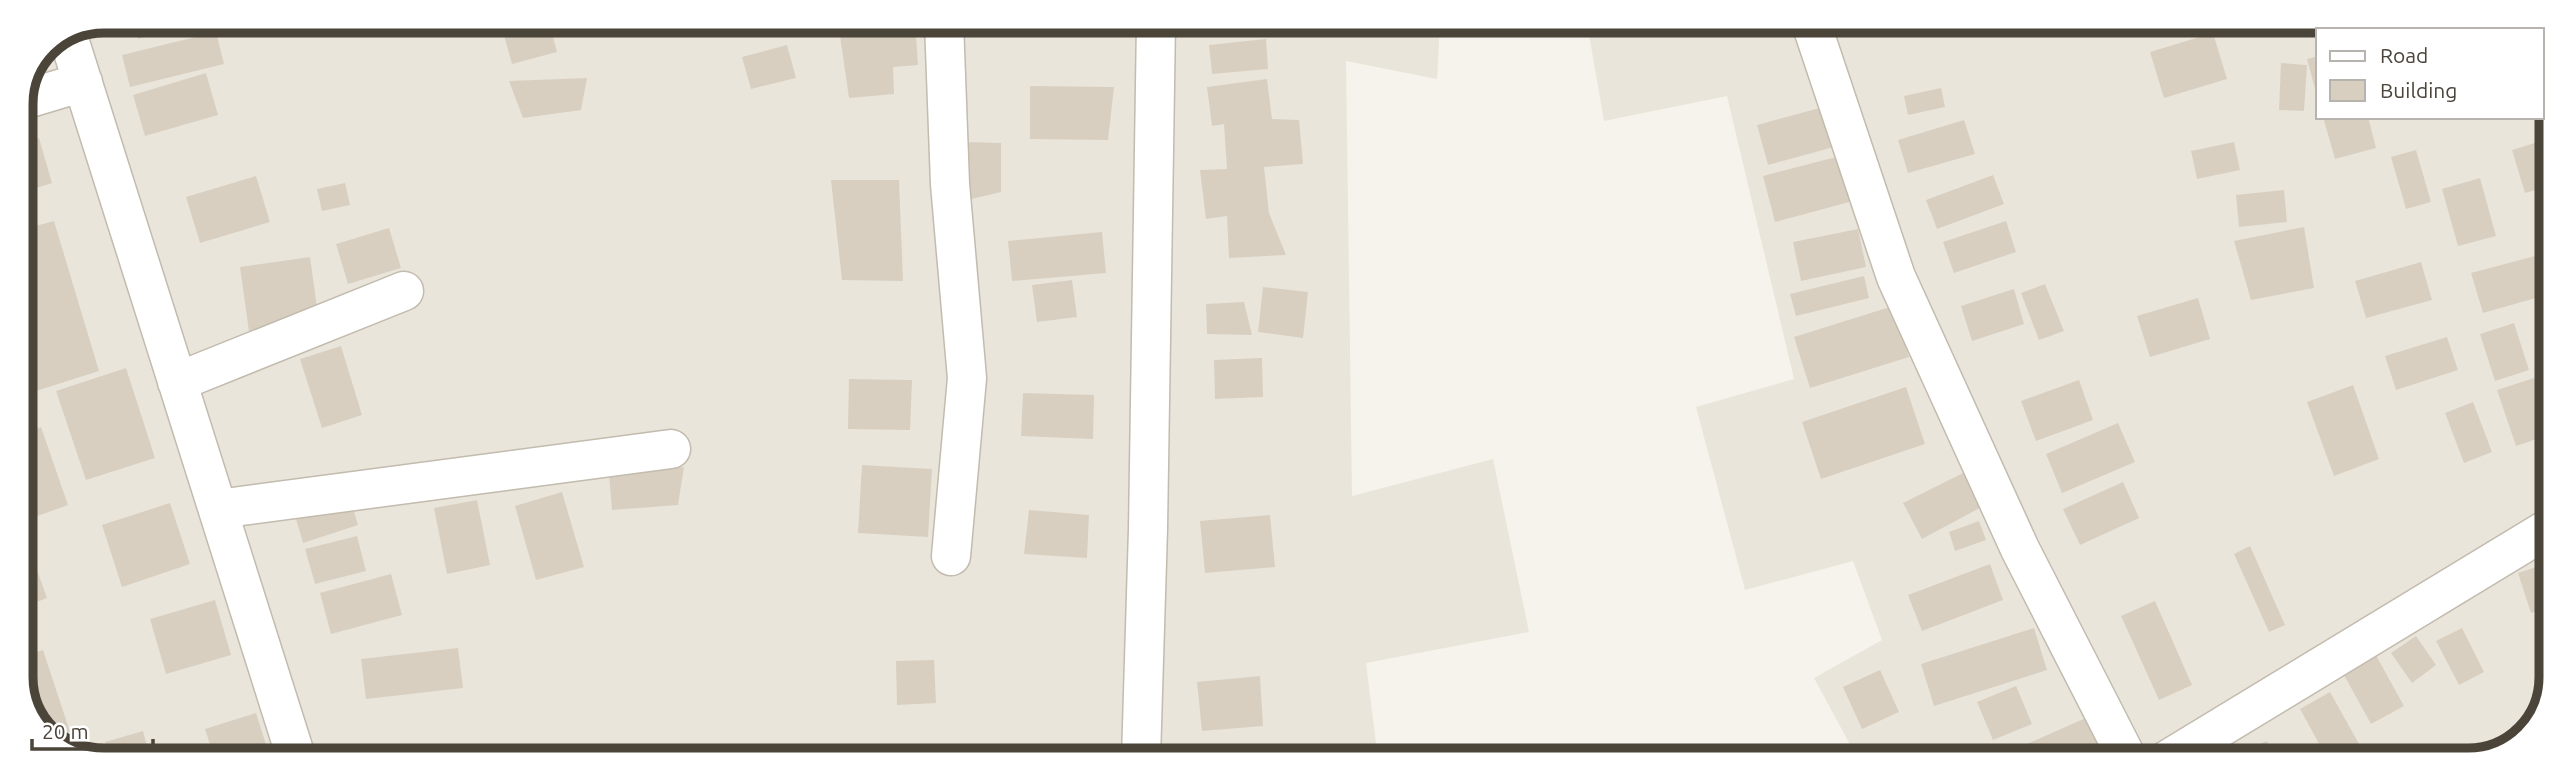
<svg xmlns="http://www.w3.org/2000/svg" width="2572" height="781" viewBox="0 0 2572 781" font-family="Ubuntu,sans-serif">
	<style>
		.residential { fill: #eae5da }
		.building { fill: #d8cfc1 }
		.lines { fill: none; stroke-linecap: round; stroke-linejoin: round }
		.street-casing { stroke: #c2bbae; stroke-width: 41 }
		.street { stroke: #fff; stroke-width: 38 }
		.rim { fill: none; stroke: #4b4439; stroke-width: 9 }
	</style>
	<rect width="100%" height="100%" fill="#f6f3ec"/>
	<path class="residential" d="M105 21 1440 23 1437 79 1346 61 1352 496 1493 459 1529 632 1366 663 1378 759 83 757 42 731 21 682V104L46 45Z
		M1587 23 2489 24 2498 30H2318V117H2542V76L2551 99 2548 698 2518 743 2468 760 1842 759 1854 752 1814 678 1882 640 1853 561 1745 590 1696 407 1794 379 1727 96 1604 121Z"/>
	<path class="building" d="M133 21H184L185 25 138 39Z
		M524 22H549L557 52 512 64 502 28Z
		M838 22H915L918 65 893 67 894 94 849 98Z
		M2424 24H2448L2451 30H2418L2417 27Z
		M2466 24H2489L2498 30H2468Z
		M216 32 224 64 130 87 122 55Z
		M2213 33 2227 79 2164 98 2150 52Z
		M1266 39 1268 69 1212 74 1209 45Z
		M787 45 796 78 751 89 742 57Z
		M2318 56V96H2317L2307 59Z
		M2281 63 2307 65 2304 111 2279 110Z
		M206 73 218 115 145 136 133 95Z
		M587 78 581 110 523 118 509 81Z
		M1267 79 1272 119 1299 120 1303 164 1264 167 1269 213 1286 255 1229 258 1227 216 1206 219 1200 170 1227 169 1224 124 1212 126 1207 87Z
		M1030 86 1114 87 1108 140 1030 139Z
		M1941 88 1945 107 1908 115 1904 96Z
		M1823 107 1834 147 1768 165 1757 125Z
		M2323 117H2368L2376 148 2335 159Z
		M1964 120 1975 154 1908 173 1898 140Z
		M39 138 52 183 21 193V143Z
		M2551 138 2550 186 2525 193 2512 150Z
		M963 142 1001 143V192L963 201Z
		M2234 142 2240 170 2197 179 2191 151Z
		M2416 150 2431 202 2406 209 2391 157Z
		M1840 156 1853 201 1775 222 1763 176Z
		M1993 175 2004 204 1937 229 1926 200Z
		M256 176 270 222 200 243 186 197Z
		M2480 178 2496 236 2458 246 2442 189Z
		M831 180H899L903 281 842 280Z
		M345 183 350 205 322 211 317 189Z
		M2284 190 2287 222 2239 227 2236 195Z
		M54 221 99 371 36 391 21 341V230Z
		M2006 221 2016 252 1954 273 1943 242Z
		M2304 227 2314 288 2251 300 2234 241Z
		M389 228 401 268 348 284 336 244Z
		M1858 229 1866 267 1801 281 1793 242Z
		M1102 232 1106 273 1012 281 1008 241Z
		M2535 256 2546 295 2483 313 2471 273Z
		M310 257 319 322 249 332 240 267Z
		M2421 262 2432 300 2366 318 2355 281Z
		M1864 276 1869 298 1796 316 1790 294Z
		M1072 280 1077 317 1037 322 1032 285Z
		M2045 284 2064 331 2039 340 2021 293Z
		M1263 287 1308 292 1303 338 1258 332Z
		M2014 289 2024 324 1972 341 1961 306Z
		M2198 298 2210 339 2150 357 2137 316Z
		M1244 302 1252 335 1207 334 1206 304Z
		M1893 306 1909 357 1810 388 1794 337Z
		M2514 323 2529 370 2495 381 2480 334Z
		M2447 337 2458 370 2396 390 2385 356Z
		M341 346 362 415 322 428 300 359Z
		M1262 358 1263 397 1215 399 1214 360Z
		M126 368 155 458 86 480 56 391Z
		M2534 378 2549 424V435L2516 446 2497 390Z
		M849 379 912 380 910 430 848 429Z
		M2079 380 2093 420 2036 441 2021 401Z
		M2353 385 2379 459 2334 476 2307 402Z
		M1906 387 1925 444 1821 479 1802 422Z
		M1023 393 1094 395 1093 439 1021 436Z
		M2473 402 2492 452 2464 463 2445 413Z
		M2118 423 2135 462 2062 493 2046 454Z
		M41 427 68 505 21 522V435Z
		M2549 463V498L2535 470Z
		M862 465 932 469 928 537 858 533Z
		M684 467 678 505 612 510 609 474Z
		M1971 469 1989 503 1922 539 1903 503Z
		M2123 482 2139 518 2080 545 2063 509Z
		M562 492 584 567 536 580 515 506Z
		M349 495 358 525 303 543 294 512Z
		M477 500 490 565 447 574 434 508Z
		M170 503 190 564 122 587 102 525Z
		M1029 510 1089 515 1087 558 1024 554Z
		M1270 515 1275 567 1205 573 1200 521Z
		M1979 521 1986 540 1955 551 1949 532Z
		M357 536 366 571 315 584 305 549Z
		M2250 546 2285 625 2269 632 2234 554Z
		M31 553 47 598 21 608V557Z
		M2549 563 2548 607 2531 613 2518 573Z
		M1990 564 2003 600 1922 631 1908 595Z
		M391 574 402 615 331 634 320 593Z
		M215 600 231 655 166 674 150 619Z
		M2155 601 2192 685 2159 700 2121 616Z
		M2034 628 2047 670 1934 706 1921 664Z
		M2462 628 2484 672 2459 685 2436 641Z
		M2416 636 2436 665 2412 683 2391 653Z
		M458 648 463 688 366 699 361 659Z
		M2372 648 2404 706 2371 724 2339 666Z
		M43 650 70 732 52 738 42 731 21 682V657Z
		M934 660 936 703 897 705 896 661Z
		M1880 670 1899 712 1862 729 1843 687Z
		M1260 676 1263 726 1202 731 1197 682Z
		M2016 686 2032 724 1993 740 1977 702Z
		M2330 692 2368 760H2328L2300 709Z
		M256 713 270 757H214L205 729Z
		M2088 717 2107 760 2015 759 2011 751Z
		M143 731 150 757H110L105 742Z
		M2267 741 2274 760H2223Z
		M448 750 449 757H395V756Z"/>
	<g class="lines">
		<defs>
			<path id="street" d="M944 22 950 184 967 378 951 556
				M1811 23 1896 277 2020 549 2128 760
				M68 36 296 757
				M23 100 83 82
				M177 382 404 291
				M218 509 671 449
				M1141 758 1148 529 1156 22
				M2167 760 2549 528"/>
		</defs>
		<use href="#street" class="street-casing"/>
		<use href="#street" class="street"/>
	</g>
	<path d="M0 0H2572V781H0ZM104 33H2468A71 71 0 0 1 2539 104V677A71 71 0 0 1 2468 748H104A71 71 0 0 1 33 677V104A71 71 0 0 1 104 33Z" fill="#fff" fill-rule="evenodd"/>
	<path class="rim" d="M104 33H2468A71 71 0 0 1 2539 104V677A71 71 0 0 1 2468 748H104A71 71 0 0 1 33 677V104A71 71 0 0 1 104 33Z"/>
	<rect x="2316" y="28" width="228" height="91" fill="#ffffff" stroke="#b7b4b0" stroke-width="2"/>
	<rect x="2330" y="51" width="35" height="10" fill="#ffffff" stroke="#b7b4b0" stroke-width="2"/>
	<text x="2380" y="63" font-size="21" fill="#4b4439">Road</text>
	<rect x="2330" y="80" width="35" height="21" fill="#d8cfc1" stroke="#b7b4b0" stroke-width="2"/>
	<text x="2380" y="98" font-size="21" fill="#4b4439">Building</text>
	<path d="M32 739v10h121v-10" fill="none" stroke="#4b4439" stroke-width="3.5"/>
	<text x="42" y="739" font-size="21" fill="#4b4439" stroke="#ffffff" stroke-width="5" paint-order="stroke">20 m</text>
</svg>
